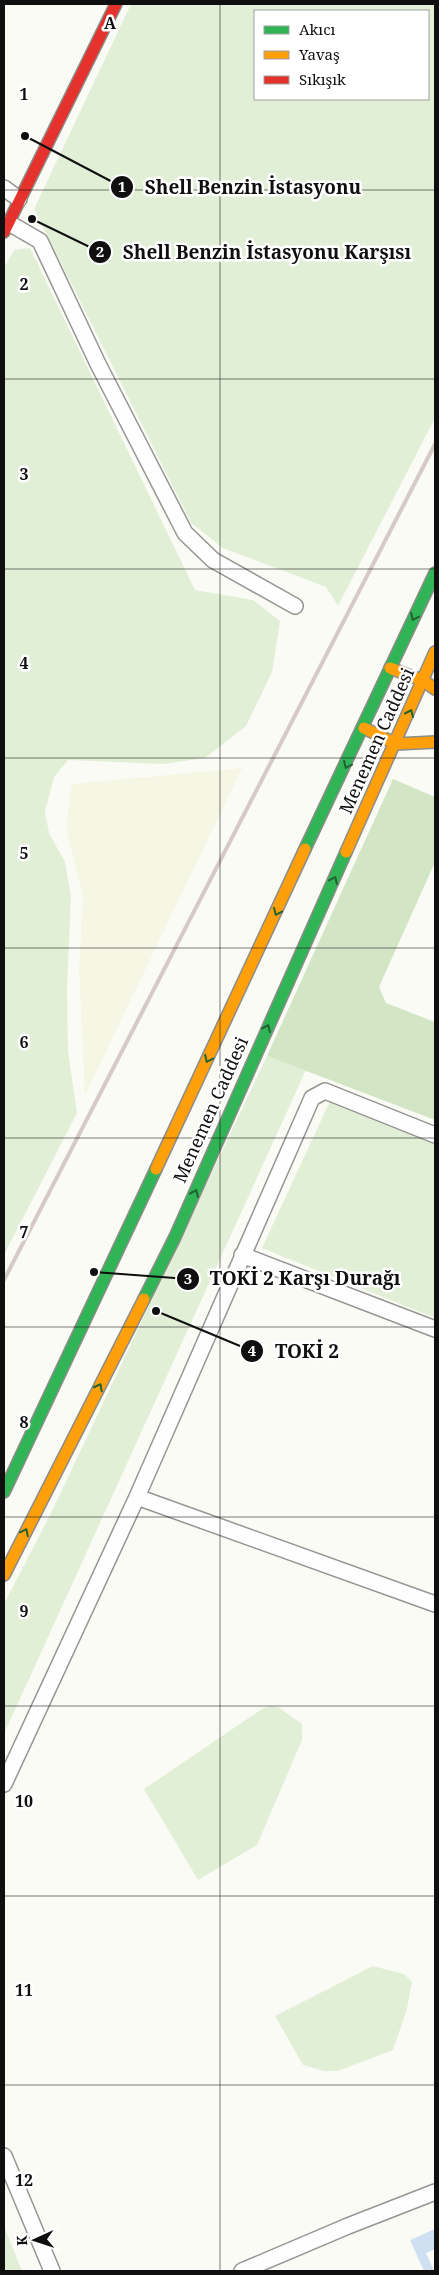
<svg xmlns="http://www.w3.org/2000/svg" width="439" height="2275" viewBox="0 0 439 2275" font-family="'Noto Serif',serif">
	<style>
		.farmland { fill: #f5f6e3 }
		.green { fill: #e2efd7; fill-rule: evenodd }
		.forest { fill: #d2e6c6 }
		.water { fill: #cee0f2 }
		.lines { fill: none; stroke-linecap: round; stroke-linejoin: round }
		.street-casing { stroke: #959593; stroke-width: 18 }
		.fast-casing { stroke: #8c8c89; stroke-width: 14 }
		.slow-casing { stroke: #8c8c89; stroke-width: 14 }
		.jam-casing { stroke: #8c8c89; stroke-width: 14 }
		.street { stroke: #fefefe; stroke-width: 15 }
		.fast { stroke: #30b455; stroke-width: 11 }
		.slow { stroke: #ff9f0a; stroke-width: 11 }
		.jam { stroke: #e5322d; stroke-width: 11 }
		.rail { stroke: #d6c9c6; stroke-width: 4 }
		.oneway { stroke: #206232 }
		.grid { fill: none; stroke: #0f0f0f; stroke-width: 1; stroke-opacity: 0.55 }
		.labels { text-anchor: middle; stroke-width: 5; stroke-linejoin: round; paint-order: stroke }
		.street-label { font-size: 18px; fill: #0f0f0f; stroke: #fff }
		.grid-label { font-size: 16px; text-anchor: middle; font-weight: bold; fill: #0f0f0f; stroke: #fff; stroke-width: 5; stroke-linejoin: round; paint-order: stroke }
		.leader { fill: none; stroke: #0f0f0f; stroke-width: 2 }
		.callout-dot { fill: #0f0f0f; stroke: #fff; stroke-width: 2 }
		.mark-label { font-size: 15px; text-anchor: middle; font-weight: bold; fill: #fff }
		.callout-label { font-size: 19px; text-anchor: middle; font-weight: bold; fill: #0f0f0f; stroke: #fff; stroke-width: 5; stroke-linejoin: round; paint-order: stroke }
	</style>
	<rect width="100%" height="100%" fill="#fbfbf5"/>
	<path class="farmland" d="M242 768 85 1095 79 968 83 896 66 826 72 784Z"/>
	<path class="green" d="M131 4H435V418L338 606 326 587 223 548 191 523 34 209ZM255 11H428V99H255Z
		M30 248 195 590 253 600 280 621 272 672 246 726 205 758 163 764 68 760 54 777 45 812 49 833 65 862 71 896 67 990 68 1051 77 1113 4 1255V268L14 250Z
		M267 1056 306 1070 4 1734V1604L52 1511Z
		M330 1101 435 1144V1318L262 1248Z
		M270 1706 278 1707 302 1724V1740L257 1845 198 1880 144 1789 262 1709Z
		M373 1966 404 1974 412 1982 407 2009 393 2050 338 2071H324L303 2065 275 2016Z
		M4 2226 22 2271H4Z"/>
	<path class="forest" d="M393 779 435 797V862L379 987 386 1003 435 1022V1120L267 1056Z"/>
	<path class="water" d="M435 2229V2249L426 2253 434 2271H424L410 2240Z"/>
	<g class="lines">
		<defs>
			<path id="street" d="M4 188 19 199
				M9 223 40 241 98 364 185 533 213 560 295 606
				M242 1255 435 1329
				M137 1497 435 1604
				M4 1784 137 1497 312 1098 325 1091 435 1135
				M4 2156 52 2271
				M242 2271 348 2226 435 2192"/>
			<path id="fast" d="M305 849 435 573
				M144 1299 175 1237 346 852
				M4 1492 156 1169"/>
			<path id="slow" d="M390 668 424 681 435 689
				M364 728 396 744 435 742
				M346 852 435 652
				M156 1169 305 849
				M4 1575 144 1299"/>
			<path id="jam" d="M4 232 116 4"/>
		</defs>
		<use href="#street" class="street-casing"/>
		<use href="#fast" class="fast-casing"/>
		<use href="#slow" class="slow-casing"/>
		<use href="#jam" class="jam-casing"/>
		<use href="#street" class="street"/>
		<use href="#fast" class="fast"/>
		<use href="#slow" class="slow"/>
		<use href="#jam" class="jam"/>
		<path class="rail" d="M4 1280 435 444"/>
	</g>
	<defs><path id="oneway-chevron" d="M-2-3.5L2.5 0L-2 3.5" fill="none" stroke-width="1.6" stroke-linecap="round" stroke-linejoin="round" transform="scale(1.25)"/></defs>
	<g class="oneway">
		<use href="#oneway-chevron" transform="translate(414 617) rotate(115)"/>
		<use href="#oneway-chevron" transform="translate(410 713) rotate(-66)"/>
		<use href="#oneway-chevron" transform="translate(347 765) rotate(115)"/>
		<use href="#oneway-chevron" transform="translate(334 880) rotate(-65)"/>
		<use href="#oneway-chevron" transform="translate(277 912) rotate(115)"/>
		<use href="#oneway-chevron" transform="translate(267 1028) rotate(-65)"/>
		<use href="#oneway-chevron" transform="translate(208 1059) rotate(115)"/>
		<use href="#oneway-chevron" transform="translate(195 1193) rotate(-66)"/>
		<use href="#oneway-chevron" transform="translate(99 1387) rotate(-63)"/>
		<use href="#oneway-chevron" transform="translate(25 1532) rotate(-64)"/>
	</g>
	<path class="grid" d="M220 4V2271M4 190H435M4 379H435M4 569H435M4 758H435M4 948H435M4 1138H435M4 1327H435M4 1517H435M4 1706H435M4 1896H435M4 2085H435"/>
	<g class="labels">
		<g class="street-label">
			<text transform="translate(377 741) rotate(-66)" y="6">Menemen Caddesi</text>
			<text transform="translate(211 1110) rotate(-66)" y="6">Menemen Caddesi</text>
		</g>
	</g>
	<g class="grid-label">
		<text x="110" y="29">A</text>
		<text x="24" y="100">1</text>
		<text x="24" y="290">2</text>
		<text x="24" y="480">3</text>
		<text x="24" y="669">4</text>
		<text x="24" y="859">5</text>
		<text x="24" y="1048">6</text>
		<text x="24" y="1238">7</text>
		<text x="24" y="1428">8</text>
		<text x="24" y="1617">9</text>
		<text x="24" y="1807">10</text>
		<text x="24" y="1996">11</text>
		<text x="24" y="2186">12</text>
	</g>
	<path class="leader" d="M25 136L122 187M32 219L100 252M94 1272L188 1279M156 1311L252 1351"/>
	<g class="callout-dot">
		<circle cx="25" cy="136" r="5"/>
		<circle cx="32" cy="219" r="5"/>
		<circle cx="94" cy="1272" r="5"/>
		<circle cx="156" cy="1311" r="5"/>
		<circle cx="122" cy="187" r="12"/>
		<circle cx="100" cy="252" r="12"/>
		<circle cx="188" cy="1279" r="12"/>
		<circle cx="252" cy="1351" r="12"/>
	</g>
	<g class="mark-label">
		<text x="122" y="192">1</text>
		<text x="100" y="257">2</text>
		<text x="188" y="1284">3</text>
		<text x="252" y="1356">4</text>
	</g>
	<g class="callout-label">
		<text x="253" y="194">Shell Benzin İstasyonu</text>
		<text x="267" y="259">Shell Benzin İstasyonu Karşısı</text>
		<text x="305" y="1285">TOKİ 2 Karşı Durağı</text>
		<text x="307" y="1358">TOKİ 2</text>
	</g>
	<rect width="439" height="2275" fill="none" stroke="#0f0f0f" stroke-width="10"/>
	<rect x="254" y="10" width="175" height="90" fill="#ffffff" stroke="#9f9f9f"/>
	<rect x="264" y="26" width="25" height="8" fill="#30b455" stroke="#9f9f9f"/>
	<text x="299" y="35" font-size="15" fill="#0f0f0f">Akıcı</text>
	<rect x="264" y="51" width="25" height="8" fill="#ff9f0a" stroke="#9f9f9f"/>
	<text x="299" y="60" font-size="15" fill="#0f0f0f">Yavaş</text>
	<rect x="264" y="76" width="25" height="8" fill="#e5322d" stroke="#9f9f9f"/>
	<text x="299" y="85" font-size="15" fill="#0f0f0f">Sıkışık</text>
	<g transform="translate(35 2240) rotate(267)" stroke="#ffffff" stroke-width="4" paint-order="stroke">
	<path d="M0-4L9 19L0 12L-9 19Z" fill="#0f0f0f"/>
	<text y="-8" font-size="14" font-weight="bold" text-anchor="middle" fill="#0f0f0f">K</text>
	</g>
</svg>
